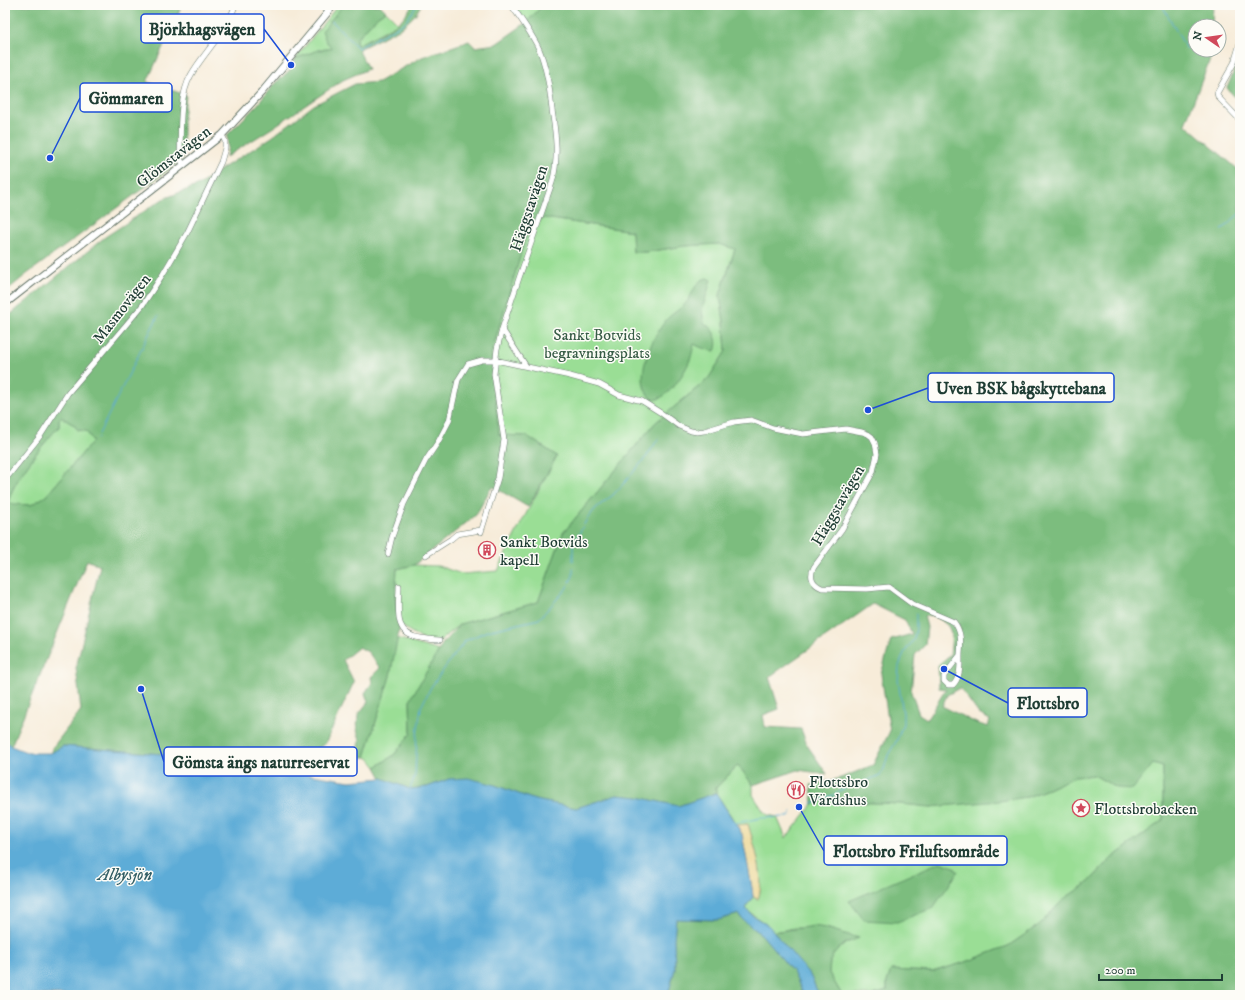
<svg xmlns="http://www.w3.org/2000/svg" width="1245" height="1000" viewBox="0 0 1245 1000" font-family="'IM FELL DW Pica',serif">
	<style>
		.green { fill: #9ade95; stroke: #5c8e64 }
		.forest { fill: #7bbd7e; stroke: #4d7d59; fill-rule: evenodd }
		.sand { fill: #eeda9e; stroke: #868c69 }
		.water { fill: #5dacd7; stroke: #3e7486 }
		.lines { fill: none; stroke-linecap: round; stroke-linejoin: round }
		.stream { stroke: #5dacd7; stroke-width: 1 }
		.minor-casing { stroke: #6b7a6e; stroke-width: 6 }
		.major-casing { stroke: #6b7a6e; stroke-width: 8 }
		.minor { stroke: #fff; stroke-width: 5 }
		.major { stroke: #fff; stroke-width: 6 }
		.labels { text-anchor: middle; stroke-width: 3; stroke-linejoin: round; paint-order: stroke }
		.street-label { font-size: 16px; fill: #1f3d34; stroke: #fdfcf7 }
		.park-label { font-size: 16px; fill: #385d47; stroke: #fdfcf7 }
		.poi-label { font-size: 16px; fill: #1f3d34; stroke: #fdfcf7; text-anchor: start }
		.water-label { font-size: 17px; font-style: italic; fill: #325e65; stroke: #fdfcf7 }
		.leader { fill: none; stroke: #1d4ed8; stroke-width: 1.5 }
		.callout-dot { fill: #1d4ed8; stroke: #fdfcf7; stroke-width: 1.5 }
		.callout { fill: #fdfcf7; stroke: #1d4ed8; stroke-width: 1.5 }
		.callout-label { font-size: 17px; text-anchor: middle; font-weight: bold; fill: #1f3d34 }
	</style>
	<rect width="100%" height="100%" fill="#fdfcf7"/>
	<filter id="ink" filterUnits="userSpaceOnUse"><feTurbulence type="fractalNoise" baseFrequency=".025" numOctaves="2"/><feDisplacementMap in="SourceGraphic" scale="8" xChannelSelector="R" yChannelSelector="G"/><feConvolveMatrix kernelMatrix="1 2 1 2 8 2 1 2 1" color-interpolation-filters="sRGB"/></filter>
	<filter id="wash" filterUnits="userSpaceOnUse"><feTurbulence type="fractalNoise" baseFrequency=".012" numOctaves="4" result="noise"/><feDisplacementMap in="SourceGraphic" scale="16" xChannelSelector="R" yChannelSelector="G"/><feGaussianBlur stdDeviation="0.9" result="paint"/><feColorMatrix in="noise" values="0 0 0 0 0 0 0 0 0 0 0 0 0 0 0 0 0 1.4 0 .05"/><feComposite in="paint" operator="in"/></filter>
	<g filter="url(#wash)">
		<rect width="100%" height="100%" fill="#f7ecd9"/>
		<path class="green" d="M338 5H343L327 25 326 41 332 48 328 49 318 50 295 59Z
			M514 5H543L526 23Z
			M386 11 398 23 382 32 357 45 356 42 357 38 378 16Z
			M544 218 632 231 633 252H647L684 246 719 244 735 249 720 295 724 322 726 351 708 379 655 423 563 533 538 602 460 624 433 646 400 625 395 598 397 569 414 565 438 566 462 574 498 571C515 532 537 494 557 456L527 436 499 435 491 354 529 227Z
			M61 417 74 425 78 430 86 431 93 441 46 496 31 505 13 504 9 502C8 487 47 438 59 427V419Z
			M397 638 439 651 410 700 411 733 394 755 376 767 369 758 365 757 390 676Z
			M1153 764 1163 767V820L1112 858 1089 882 1064 899 1039 925 1008 946 966 962 932 972 891 970 887 982V991L873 995H842L829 973 830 961 834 953 846 943 858 938 840 933 827 928H794L773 932C766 922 754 917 745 908L753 897 758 899C766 878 754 845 748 824L737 825 716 793V788L738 765 753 785V795L764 812 768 815 777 817 786 838 813 804 834 797 851 802 901 804 930 807 1027 797 1048 789 1074 777 1094 775 1117 788Z"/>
		<path class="forest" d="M5 5H182L147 82 186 95 183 119V159L27 274 5 292Z
			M343 5H380L386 11 378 16 357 38 356 42 357 45C371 38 390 31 401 20 405 16 409 10 412 5H421L415 15 401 28 359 49V51L368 69 343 80 272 128 226 157 228 146 227 135 258 104 273 85 290 70 295 59 318 50 328 49 332 48 326 41 322 31Z
			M543 5H1213L1212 26H1195V50H1211L1210 59 1185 124 1240 171V995H873L887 991V982L891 970 932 972 966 962 1008 946 1039 925 1064 899 1089 882 1112 858 1163 820V767L1153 764 1133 789 1117 788 1094 775 1074 777 1048 789 1027 797 1000 801 930 807 901 804 851 802 834 797 813 804 811 785 841 778 873 765 890 731 881 674 891 640 912 634 905 620 873 604 769 677 779 709 763 715 765 727 801 729 807 745 827 774 798 770 753 785 738 765 716 788V793L678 806 638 797 617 795 576 808 535 800 492 784 449 779 427 787 410 789 382 778 376 767 394 755 411 733 410 700 443 643 460 624 538 602 563 533 655 423 708 379 726 351 724 322 720 295 735 249 719 244 684 246 647 252H633L632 231 544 218 529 227 491 354 499 435 527 436 557 456 528 507 492 486 476 515 414 565 397 569 395 598 400 626 390 676 365 757H358L360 739 357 730 358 715 368 702 365 693 372 683 371 677 380 668 368 652 359 647 343 660 354 682 325 744 285 766 268 770 252 776 243 772 188 771 162 754 63 746 51 753 53 747 81 710 76 668 100 566 87 560 11 746 5 740V319L105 237 163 199 199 185 223 168 272 137 314 105 355 84 378 82 422 57 469 41 475 47 496 44 526 23ZM61 417 74 425 78 430 86 431 93 441 46 496 31 505 13 504 9 502C8 487 47 438 59 427V419ZM932 615C936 618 943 621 946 624 954 631 951 645 950 655L938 665 939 688 946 689 927 719 919 714 911 692 915 655 925 645 927 627 924 616ZM960 688 979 714 990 720 988 727 976 723 942 706 947 695Z
			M1240 56V103L1227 88Z
			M707 278 711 280 702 310 704 323C713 328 720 340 715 351 707 350 701 348 694 344 693 349 692 353 691 357 687 370 668 400 653 400 630 384 652 336 667 319 672 313 680 310 686 303 691 297 694 287 699 282 700 280 704 279 707 278Z
			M940 862 954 867 958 872 933 908 897 922 864 920 849 901Z
			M739 914 742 919 762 935 793 972 804 995H668L675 969 674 938 676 919 718 920Z
			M814 926C829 928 844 934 859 938L846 943 834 953 830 961 829 973 842 995H819L810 975 773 932Z"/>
		<path class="sand" d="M748 824C754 845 766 878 758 899L753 897 752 888 742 834 737 825Z"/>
		<path class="water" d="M5 740 11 746 29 753H51L63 746 162 754 188 771 243 772 252 776 268 770 285 766 306 774 350 781 382 778 410 789 427 787 449 779 468 778 492 784 535 800 576 808 617 795 638 797 678 806 716 793 742 834 752 888 753 897 745 908 753 916 769 926 810 975 819 995H804L793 972 762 935 742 919 739 914 718 920 676 919 674 939 675 969 668 995H5Z"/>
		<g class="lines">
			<path class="stream" d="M1162 5 1187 50
				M332 21 358 48 401 25 406 21 417 5
				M1222 230 1240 213
				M99 434 158 316
				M96 439 98 437
				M573 561V545L587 519 596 508 613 495 625 482 647 456 658 439
				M410 789 415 775 417 735 421 707 431 687 449 662 465 641 487 631 539 619 566 589 573 576V568
				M812 803 838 793 846 787 864 782 880 775 884 769 888 755 897 740 903 724V713L898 680 899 666 904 653 914 639 916 629V614
				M736 823 761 818 786 817H789L791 812"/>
		</g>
	</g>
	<g filter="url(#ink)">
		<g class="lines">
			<defs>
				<path id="minor" d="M319 5 329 10
					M1240 43 1234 63 1217 93 1218 97 1240 120
					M184 165 180 159C181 133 178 98 191 75 204 52 229 29 235 5
					M502 329 526 366
					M5 480 41 435 68 393 142 306 163 274 187 233 221 162 225 148V141L222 135
					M481 532 498 478 504 440 494 374 497 349 502 329 519 278 552 183C559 158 556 135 552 110 550 90 547 68 539 49 532 34 521 19 511 5
					M388 554 392 537 404 504 426 460 438 442 449 421 458 380 468 364 482 360H495L570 376 599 384 619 395 642 401 661 413 679 426 691 431 697 432 704 431 734 422 751 420 773 428 803 434 846 429 862 432 868 434 872 437 875 443 877 454 873 472 842 529 814 567C809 576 812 584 822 588L867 589 889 587 912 604 954 622C962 632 961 643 960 655 960 665 961 677 953 685H948L944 681V676L960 655
					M426 555 451 539 457 534 481 530
					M399 586C399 608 392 635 421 638 427 639 433 640 440 640"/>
				<path id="major" d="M5 304 222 135 261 93 334 5"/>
			</defs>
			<use href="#minor" class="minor-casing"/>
			<use href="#major" class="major-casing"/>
			<use href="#minor" class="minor"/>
			<use href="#major" class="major"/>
		</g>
	</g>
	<defs>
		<symbol id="building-ring" viewBox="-11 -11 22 22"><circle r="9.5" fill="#fdfcf7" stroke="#d1495b" stroke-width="1.5"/><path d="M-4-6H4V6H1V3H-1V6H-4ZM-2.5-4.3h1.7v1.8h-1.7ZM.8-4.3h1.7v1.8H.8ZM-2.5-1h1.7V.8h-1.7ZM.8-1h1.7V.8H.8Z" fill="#d1495b"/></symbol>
		<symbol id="restaurant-ring" viewBox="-11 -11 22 22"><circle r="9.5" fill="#fdfcf7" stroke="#d1495b" stroke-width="1.5"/><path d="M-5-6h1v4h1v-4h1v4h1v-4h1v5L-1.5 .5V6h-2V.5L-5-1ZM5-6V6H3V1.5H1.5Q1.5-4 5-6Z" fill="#d1495b"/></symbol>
		<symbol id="sight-ring" viewBox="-11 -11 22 22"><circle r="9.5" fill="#fdfcf7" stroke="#d1495b" stroke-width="1.5"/><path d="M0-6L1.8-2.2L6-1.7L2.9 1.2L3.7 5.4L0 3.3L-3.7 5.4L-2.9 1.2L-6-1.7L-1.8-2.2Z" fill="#d1495b"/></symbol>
	</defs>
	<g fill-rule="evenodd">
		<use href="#building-ring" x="477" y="540" width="20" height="20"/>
		<use href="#restaurant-ring" x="786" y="780" width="20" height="20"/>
		<use href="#sight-ring" x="1071" y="798" width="20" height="20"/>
	</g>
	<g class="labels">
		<g class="street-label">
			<text transform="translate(173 156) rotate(-38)" y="6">Glömstavägen</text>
			<text transform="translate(528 208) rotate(-72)" y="6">Häggstavägen</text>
			<text transform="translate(121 308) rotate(-52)" y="6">Masmovägen</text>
			<text transform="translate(837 505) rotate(-60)" y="6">Häggstavägen</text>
		</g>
		<g class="park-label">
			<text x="597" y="340">Sankt Botvids<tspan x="597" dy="18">begravningsplats</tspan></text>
		</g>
		<g class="poi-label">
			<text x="500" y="547">Sankt Botvids<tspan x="500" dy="18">kapell</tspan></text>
			<text x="809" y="787">Flottsbro<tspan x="809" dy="18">Värdshus</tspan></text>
			<text x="1094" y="814">Flottsbrobacken</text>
		</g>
		<g class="water-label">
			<text x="125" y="880">Albysjön</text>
		</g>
	</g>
	<path class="leader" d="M291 65L264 29M50 158L80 98M868 410L928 388M944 669L1008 703M141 689L164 762M799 807L824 851"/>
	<g class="callout-dot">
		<circle cx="291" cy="65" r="4"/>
		<circle cx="50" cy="158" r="4"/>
		<circle cx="868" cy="410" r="4"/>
		<circle cx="944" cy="669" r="4"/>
		<circle cx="141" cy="689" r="4"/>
		<circle cx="799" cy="807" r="4"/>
	</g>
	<g class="callout">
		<rect x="141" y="14" width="123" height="29" rx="4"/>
		<rect x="80" y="83" width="92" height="29" rx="4"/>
		<rect x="928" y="373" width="186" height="29" rx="4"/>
		<rect x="1008" y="688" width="79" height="29" rx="4"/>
		<rect x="164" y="747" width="193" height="29" rx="4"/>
		<rect x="824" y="836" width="183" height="29" rx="4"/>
	</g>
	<g class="callout-label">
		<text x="202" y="35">Björkhagsvägen</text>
		<text x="126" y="104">Gömmaren</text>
		<text x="1021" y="394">Uven BSK bågskyttebana</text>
		<text x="1048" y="709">Flottsbro</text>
		<text x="261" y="768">Gömsta ängs naturreservat</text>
		<text x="916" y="857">Flottsbro Friluftsområde</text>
	</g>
	<rect width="1245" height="1000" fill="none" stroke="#fdfcf7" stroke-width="20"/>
	<g transform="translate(1207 38) rotate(283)"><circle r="19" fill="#fdfcf7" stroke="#a4b0a9"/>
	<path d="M0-3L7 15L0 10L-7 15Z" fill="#d1495b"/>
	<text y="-6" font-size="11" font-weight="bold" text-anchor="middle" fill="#1f3d34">N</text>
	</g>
	<path d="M1099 974v6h123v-6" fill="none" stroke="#1f3d34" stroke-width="2"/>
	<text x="1105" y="974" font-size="12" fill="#1f3d34" stroke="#fdfcf7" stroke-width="3" paint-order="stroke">200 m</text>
</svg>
